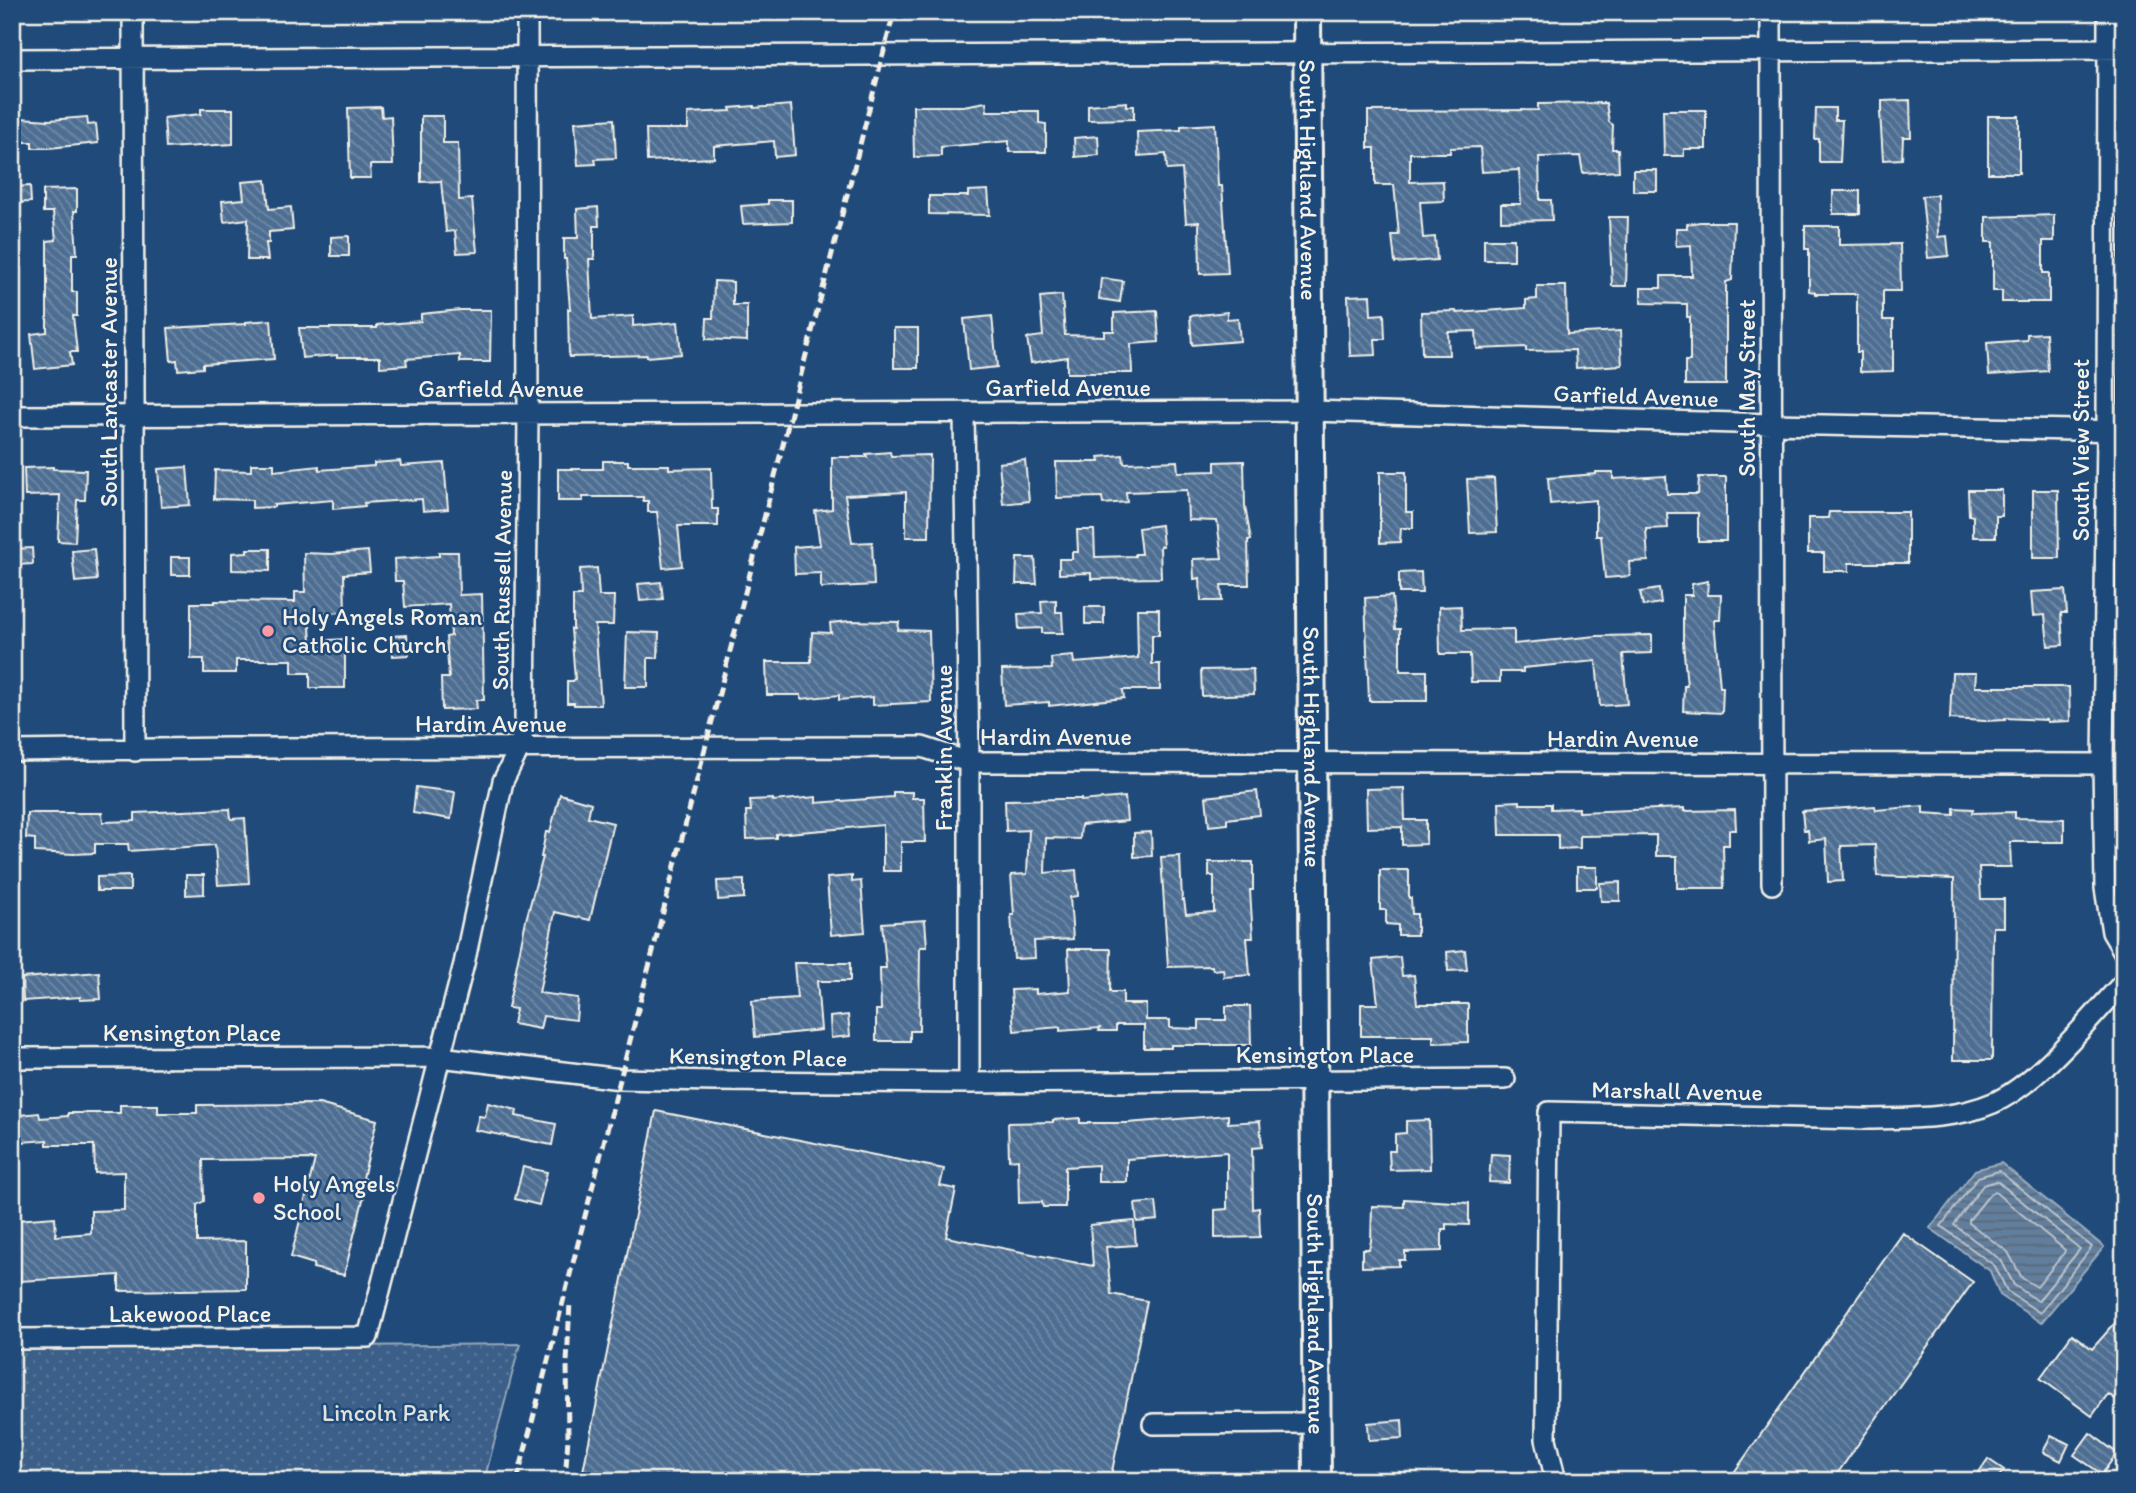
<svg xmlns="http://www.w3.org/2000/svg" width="2136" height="1493" viewBox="0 0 2136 1493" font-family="Itim,sans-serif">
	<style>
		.park { fill: url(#park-dots); stroke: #97a8b8; stroke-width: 2 }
		.water { fill: url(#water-rules); stroke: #9cacbb; stroke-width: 2 }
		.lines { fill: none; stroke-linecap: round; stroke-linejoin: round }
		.shore { stroke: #bac3ca; stroke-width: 2 }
		.building { fill: url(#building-back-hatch); stroke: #f4f1e8; stroke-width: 2 }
		.street-casing { stroke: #f4f1e8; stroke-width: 24 }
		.secondary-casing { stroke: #f4f1e8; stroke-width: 32 }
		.street { stroke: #1f4a7a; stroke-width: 19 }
		.secondary { stroke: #1f4a7a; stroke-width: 26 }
		.rail { stroke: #f4f1e8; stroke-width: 5; stroke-dasharray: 10 5; stroke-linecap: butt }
		.poi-dot { fill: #ff9aa2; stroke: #1f4a7a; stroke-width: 2.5 }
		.labels { text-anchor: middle; stroke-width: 5; stroke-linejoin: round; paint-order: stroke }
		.street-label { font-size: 24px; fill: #f4f1e8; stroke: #1f4a7a }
		.poi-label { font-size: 24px; fill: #f4f1e8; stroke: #1f4a7a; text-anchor: start }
		.park-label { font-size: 24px; fill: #e1e2de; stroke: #1f4a7a }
	</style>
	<defs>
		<pattern id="park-dots" width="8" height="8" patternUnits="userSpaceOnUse" patternTransform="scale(1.75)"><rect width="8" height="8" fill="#3a5f88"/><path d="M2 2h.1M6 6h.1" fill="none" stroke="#577699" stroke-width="1.8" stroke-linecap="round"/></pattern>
		<pattern id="water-rules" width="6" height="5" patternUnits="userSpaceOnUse" patternTransform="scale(1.75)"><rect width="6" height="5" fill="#627e9d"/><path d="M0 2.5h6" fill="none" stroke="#58687a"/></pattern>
		<pattern id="building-back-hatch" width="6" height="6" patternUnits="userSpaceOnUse" patternTransform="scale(1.75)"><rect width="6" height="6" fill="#4d6e92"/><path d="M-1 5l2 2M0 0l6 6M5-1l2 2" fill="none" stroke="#708aa6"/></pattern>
	</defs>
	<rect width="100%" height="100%" fill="#1f4a7a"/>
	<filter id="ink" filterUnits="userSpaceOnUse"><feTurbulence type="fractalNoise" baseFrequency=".0143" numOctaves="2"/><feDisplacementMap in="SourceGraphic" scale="14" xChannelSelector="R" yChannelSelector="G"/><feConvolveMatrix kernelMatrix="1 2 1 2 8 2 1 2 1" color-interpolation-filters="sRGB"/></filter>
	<g filter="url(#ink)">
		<path class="park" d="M520 1344 484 1481H12V1350Z"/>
		<path class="water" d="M2001 1163 2104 1247 2041 1323 2000 1295 1990 1271 1930 1228 1975 1170Z"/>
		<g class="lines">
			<path class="shore" d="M1999 1171 2092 1247 2040 1313 2007 1291 1995 1266 1941 1226 1978 1177Z
				M1997 1181 2080 1249 2038 1301 2014 1285 2001 1260 1954 1225 1983 1185Z
				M1995 1192 2065 1250 2064 1253 2037 1287 2022 1278 2008 1252 1969 1223V1220L1990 1194Z"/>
		</g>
		<path class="building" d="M1910 100 1911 137H1903L1902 159 1883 160 1880 112H1882V101Z
			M986 102 987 111H1039V123L1046 124V152H1009V141L941 147V156L914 157 913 106H963Z
			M1127 102V106H1134V119L1088 120V105Z
			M1606 103 1609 122 1613 125 1612 149H1618L1619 171 1583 173 1580 156 1539 157 1540 200H1551L1552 220 1501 221V204H1521L1519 170 1482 172 1480 147 1450 148V153H1410V182L1443 181 1444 201 1420 202 1423 238 1435 237 1437 260 1395 263 1392 235H1399L1394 185H1375V148H1368V111L1538 110V104Z
			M791 105 795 155 775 157 774 141 714 146V158L647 161 646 129H688V113L731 111 730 108 754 106V108Z
			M381 107 382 117 391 116 393 165H370L371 178H350L348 108Z
			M1816 108H1835V120H1842L1840 162H1819V139H1815Z
			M201 109H233V144L166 148 164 118 201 114Z
			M1663 110H1706V149H1684V156H1664Z
			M421 116H443V143H458L459 200 472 199 477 252 457 253 455 231 446 232 441 181 421 182Z
			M1988 116H2019V173H1988Z
			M87 117 88 125 96 124 98 143 49 148H32V142H21V118L49 120Z
			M614 119 616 158 595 159 596 164 578 165 575 122Z
			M1215 124 1218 186H1222L1228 273 1200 274 1199 222 1186 223 1182 169 1167 170 1166 154 1138 156 1137 132 1181 130V126Z
			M1098 136 1099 155 1075 157 1074 138Z
			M1633 170H1657V191H1633Z
			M266 180 269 209 291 207 293 230 269 232V243H266L268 260H247L248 219 224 222 222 201 244 199 242 182Z
			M30 186 31 202 12 203V187Z
			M77 189V211H74L77 254H72V292H77V316H73L77 352H70L72 365 35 369 31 334 47 332V241L56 240 53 212H43V190Z
			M988 190 990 215 929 214V196H968V191Z
			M1833 191H1860V214H1833Z
			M1937 195 1938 237 1947 236 1949 256 1928 258 1922 196Z
			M768 200H792V222L743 224 741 206 768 204Z
			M598 207 599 226H594V259H589L592 319 633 316V326L678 322 681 354 647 357V355L569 357 568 309H570L566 259H564V238H578L577 209Z
			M2054 215V241H2043V273H2049V302H2002V291H1993V242H1986V217Z
			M1609 217H1628L1626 286H1612Z
			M1700 222H1734L1732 280 1726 282V385H1685V361H1690V317H1687V304L1641 303V288H1661V276H1692L1691 245 1676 246V228H1687V224Z
			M1805 226H1839V245L1900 244 1901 291H1883V320H1893V371L1860 372V352H1857V294H1815V292L1809 291V249H1805Z
			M349 236V256H331V237Z
			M1484 239H1514V260H1484Z
			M1101 278 1123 281 1120 302 1099 299Z
			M714 281 733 282V305H747V341L706 339 707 318H713Z
			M1537 286H1566L1567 334 1620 331 1622 365 1576 368 1575 350 1526 351V347L1477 349 1476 331 1448 332 1449 355H1422L1421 312 1456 311 1457 313 1526 308V300L1537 299Z
			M1062 295 1065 335 1104 336V331H1114V313L1157 311 1159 342 1131 344 1132 373H1067V357L1031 363 1027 338 1043 336 1040 297Z
			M1370 295 1371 315 1384 314 1385 339H1375L1376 355 1350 356 1348 296Z
			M460 310H491L490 362H460V355L406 359 407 365 380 367V357H337V355L302 358 299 328H377V325L421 321V314Z
			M1227 312V319L1238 318 1240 341 1192 345 1190 316Z
			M992 316 997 367 969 370 964 319Z
			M271 320 274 359 203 364V368L178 370 177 360 171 361 168 328 246 324V322Z
			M894 328H918V368H894Z
			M2046 333 2048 371 1989 375 1987 343 2027 340V334Z
			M890 452 891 456 930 455 929 537H906V492L845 495 852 543 872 542 874 585 821 588V573L795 574 794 547 820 545 815 511 832 509V457H867L866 454Z
			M1123 455 1124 463 1177 461 1178 472 1215 471V462L1244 461 1245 506 1251 540H1248L1249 585H1221L1222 601H1201L1200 578 1194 579 1193 559 1222 558 1217 521 1188 520 1187 490 1126 492 1127 502 1103 504 1102 497 1057 498 1056 462H1100L1099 457Z
			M1025 460 1029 501 1003 504 999 463Z
			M400 461 401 466 444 463 448 509 423 511 422 499 364 503 365 506 333 509V500L274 505V507L252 508V500L214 499 215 470 251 471V464H274V471L319 466V470L374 466V463Z
			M603 461H628V465H669V469L711 468 712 509H718V526H678L682 566 663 568 657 512H648V501H643V497H583V501H558V469H603Z
			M53 467V469L86 470 85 500H77L75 542 58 541 60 495 25 496 24 468Z
			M187 467 190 505 161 507 158 469Z
			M1380 472H1406V512H1413V528H1401L1400 542 1380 543Z
			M1596 472H1613V479L1666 476 1667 494H1698L1699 477H1726V541H1698V513H1667L1668 528 1646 529 1648 561 1629 562 1630 576 1605 578 1601 536H1596V500L1550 504 1548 478 1596 474Z
			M1494 478 1497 532 1470 533 1467 479Z
			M1968 490H2002V516H1996V537H1973V516L1969 515Z
			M2033 490H2058L2059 558H2033Z
			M1829 512H1908V563H1849V571H1824V553H1808V518H1828Z
			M1161 525 1163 546H1160L1161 578 1091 579V573L1059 574V559H1072V552H1078L1077 530H1094L1095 557 1135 556V554H1141L1138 528Z
			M32 548 33 564 15 565 14 549Z
			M94 549 97 580 75 582 72 551Z
			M247 549H270V571L232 570V553L247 552Z
			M368 551 370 572 344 574 345 612 309 614 311 641 345 639V688H310V673H292V660H236V673H204V659H191V603H215V601L295 602V592H305L304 553 331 554Z
			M439 552H458L459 595 482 594 484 700H476L477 709 442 710 441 678H449L446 637 451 636 449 604 405 607 403 581H395L394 559 439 556Z
			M171 557H190V575H171Z
			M1017 558H1035L1037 584H1016Z
			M597 568 599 596H614L613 625H595L601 705H574V703H567V681H573L575 679 571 629H573V596H581L580 569Z
			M1421 572 1422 593H1399V573Z
			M1708 581 1707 595H1721L1720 620H1714L1720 687H1723L1722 713 1683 711 1684 686H1687L1683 642V595H1692V584Z
			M661 582 663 599 640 601 638 584Z
			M1659 589 1661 603 1643 606 1640 592Z
			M2065 590 2067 613H2061L2063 645 2048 646 2045 615 2033 616 2031 592Z
			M1392 596 1395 629H1400V671H1427V701H1369L1365 598Z
			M1056 600V612H1062L1063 633H1042V628L1019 629 1018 614 1042 613 1041 601Z
			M1461 606 1462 630 1514 629V644L1597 636 1652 635V653L1623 654 1627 704 1600 706 1596 661 1523 668V672H1500V682H1471L1470 654H1440L1439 607Z
			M1085 607H1104V624H1085Z
			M1137 609H1159V635H1152V664H1160V690H1123L1124 698 1077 703 1049 706V702L1004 705 1002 670 1052 669 1051 658 1073 656 1074 663 1138 658Z
			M850 621 899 622 898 630 929 631 931 702 873 705V697L839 700V695L801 699V695H767L766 662H811L812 632 831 633 830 623Z
			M627 632 659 633 658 658H648V687H625Z
			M407 635 409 655 393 656 391 636Z
			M1253 669 1254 694 1202 696 1201 670Z
			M1952 673H1976L1975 687H2069L2070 721 2047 722V720L2005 718V720L1985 721 1950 719Z
			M416 787 455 792 451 819 413 813Z
			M1404 788 1405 820H1426V844L1402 845V827L1367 828 1366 789Z
			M1257 791 1260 815 1227 819V824L1209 826 1206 797Z
			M893 792H912V798H924L925 842H901V871H883V825L776 834V838L747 839 746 811H751L750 800 773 799V801L816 797V803L893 797Z
			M560 794 591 803 588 817 613 823 590 920 555 912 539 993 578 998 576 1020 543 1016 540 1029 513 1024 516 1009 508 1008 526 920 543 857H541L546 832H550Z
			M1125 797 1127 821 1081 825 1080 839 1046 838 1045 873 1076 870 1078 896 1070 897 1073 939 1034 941 1035 958 1014 959 1011 915H1014L1011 875 1027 874 1029 830 1006 831 1005 800 1061 799H1081V801Z
			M1520 801V804H1551V809L1579 808V812L1684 808V811L1735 810 1736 830H1729V845H1723L1724 888H1677V856H1656V835L1580 836V848L1558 849V835H1500L1499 802Z
			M1875 806 1876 810 1923 806V813L1954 815V808L1973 809 1972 813 2015 812V818L2064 819V842H2010L2011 867H1979L1981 899H2004V927H1993L1992 1060H1953L1954 879 1877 876 1875 845 1841 846 1843 881 1828 882 1826 839 1809 841 1808 830H1804L1802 811Z
			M230 809 231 819 245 818 249 883 218 885 215 845 129 851 128 844H95V853L74 854 35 852V839L26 838 27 813H102L103 822 135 821V813Z
			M1151 832 1152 856 1134 857V833Z
			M1180 856 1182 900H1184L1186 914 1214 912V876H1209V862H1253V890H1250L1253 938H1247L1250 975 1224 977 1223 969 1213 970 1212 966 1168 967 1161 857Z
			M1577 867H1597V888H1577Z
			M1380 870H1409V898H1411L1412 914H1417V935H1398V925L1386 924V910H1380Z
			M186 875H204V894L186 895Z
			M130 876V891H97V877Z
			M852 876V882L861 881 865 932 831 935 827 878Z
			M744 880V898L718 900 717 881Z
			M1620 882V901H1601L1600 883Z
			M925 920 927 947H920L919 1031H910V1041H876V1010H881L880 968H886L882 923Z
			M1068 949H1111L1110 992H1123V1004H1146V1020H1170V1028L1199 1029V1020H1226V1006H1250L1251 1045H1171V1048H1144V1025H1116V1031H1099L1100 1028 1060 1031V1027L1014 1031 1011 990 1036 989V994L1070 991Z
			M1465 950 1467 970 1448 971 1447 952Z
			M1400 957 1402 976 1414 975 1417 1004H1468V1042L1433 1043V1036H1361V1004H1378L1373 960Z
			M794 963H850V981H817L821 1030 755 1037 752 1001 797 998Z
			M99 972 101 999 80 1000V997L23 1001 22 978Z
			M848 1015 850 1036 831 1038 830 1017Z
			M488 1103 517 1110 516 1116 556 1124 552 1145 475 1130 479 1116 485 1117Z
			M319 1104 377 1120 363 1178 368 1180 344 1275 313 1268 314 1264 291 1257 315 1159 203 1160 204 1201 197 1205V1242L246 1241V1289L119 1291V1275L20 1281 16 1220 55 1217 56 1236 91 1233V1211L124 1210V1172L95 1173 94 1145H47V1140L22 1142 20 1115 39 1113 40 1118 68 1116V1113H120V1105H158V1113H197V1105Z
			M656 1111 944 1169 940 1186 956 1189 946 1237 1093 1266 1090 1225 1134 1221 1136 1245 1106 1247 1111 1294 1147 1301 1110 1481H581Z
			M1228 1115V1123L1260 1121 1262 1147 1252 1148 1253 1209 1259 1208 1260 1237 1215 1238V1210L1227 1209V1152L1127 1159V1182H1098V1165L1065 1167V1207H1043L1042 1202 1019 1203 1018 1159 1009 1160 1008 1123 1053 1122V1120L1080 1118V1123H1127Z
			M1429 1120 1430 1169 1390 1170 1389 1151H1395V1134L1406 1133V1121Z
			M1491 1154 1510 1155 1509 1183 1489 1182Z
			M523 1167 547 1172 539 1205 515 1199Z
			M1404 1199 1469 1203V1225L1446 1224V1229H1442V1251L1405 1252V1260H1399V1266L1362 1267V1249H1369L1371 1241 1372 1206 1404 1207Z
			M1156 1202 1158 1220 1137 1222 1135 1204Z
			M1903 1233 1973 1282 1832 1481H1728Z
			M2124 1313V1405L2108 1394 2092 1416 2040 1378 2072 1334 2092 1349Z
			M1402 1420 1403 1438 1369 1440 1368 1423Z
			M2090 1433 2117 1453 2102 1474 2074 1455Z
			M2051 1435 2069 1444 2061 1461 2043 1452Z
			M1988 1459 2004 1470 1996 1481H1986L1977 1475Z"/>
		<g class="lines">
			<defs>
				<path id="street" d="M133 12 135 751
					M1771 12 1772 884
					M2108 12 2107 430 2103 764 2105 888 2112 932 2124 952
					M12 59 2124 49
					M964 413 969 762V1083
					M12 416 1310 411 1771 424 2124 431
					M12 751 228 748 922 747 969 762 2103 764
					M12 1058 440 1057 621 1079 713 1081 969 1083 1505 1079
					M12 1339 368 1337 464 964 503 781 519 749 525 723 528 414 527 12
					M1153 1424 1317 1423
					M1556 1481 1546 1439 1549 1112 1865 1119C1907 1118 1954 1120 1993 1103 2038 1084 2090 1018 2124 982"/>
				<g id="secondary">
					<path id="s1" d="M1307 12 1317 1481"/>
				</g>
			</defs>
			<use href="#street" class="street-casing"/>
			<use href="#secondary" class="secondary-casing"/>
			<use href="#street" class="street"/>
			<use href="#secondary" class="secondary"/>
			<path class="rail" d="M517 1481 894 12
				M565 1481 568 1438 567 1363 570 1302"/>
		</g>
	</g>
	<g class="poi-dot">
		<circle cx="268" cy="631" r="7"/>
		<circle cx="259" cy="1198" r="7"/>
	</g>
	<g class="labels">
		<g class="street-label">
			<text dy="8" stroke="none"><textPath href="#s1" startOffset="168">South Highland Avenue</textPath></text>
			<text transform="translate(109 382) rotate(-90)" y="8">South Lancaster Avenue</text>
			<text x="1068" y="396">Garfield Avenue</text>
			<text transform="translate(1747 388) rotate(-90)" y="8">South May Street</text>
			<text x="501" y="397">Garfield Avenue</text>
			<text transform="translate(1636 396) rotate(2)" y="8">Garfield Avenue</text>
			<text transform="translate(2081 450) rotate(-90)" y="8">South View Street</text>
			<text transform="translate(502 580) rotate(-89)" y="8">South Russell Avenue</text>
			<text x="491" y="732">Hardin Avenue</text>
			<text x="1056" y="745">Hardin Avenue</text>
			<text x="1623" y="747">Hardin Avenue</text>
			<text dy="8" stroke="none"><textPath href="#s1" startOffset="735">South Highland Avenue</textPath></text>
			<text transform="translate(944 748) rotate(-90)" y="8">Franklin Avenue</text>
			<text x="192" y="1041">Kensington Place</text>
			<text x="1325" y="1063">Kensington Place</text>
			<text transform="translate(758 1057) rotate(1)" y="8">Kensington Place</text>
			<text transform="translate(1677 1091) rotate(1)" y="8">Marshall Avenue</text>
			<text dy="8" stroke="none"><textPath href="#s1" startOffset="1302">South Highland Avenue</textPath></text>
			<text x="190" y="1322">Lakewood Place</text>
		</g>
		<g class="poi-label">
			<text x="282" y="625">Holy Angels Roman<tspan x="282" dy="28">Catholic Church</tspan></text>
			<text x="273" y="1192">Holy Angels<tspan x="273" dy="28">School</tspan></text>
		</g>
		<g class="park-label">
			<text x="386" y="1421">Lincoln Park</text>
		</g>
	</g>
	<rect width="2136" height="1493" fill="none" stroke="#1f4a7a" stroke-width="42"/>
	<rect x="21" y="21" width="2094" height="1451" fill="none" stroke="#f4f1e8" stroke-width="2.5" filter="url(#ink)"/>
</svg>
